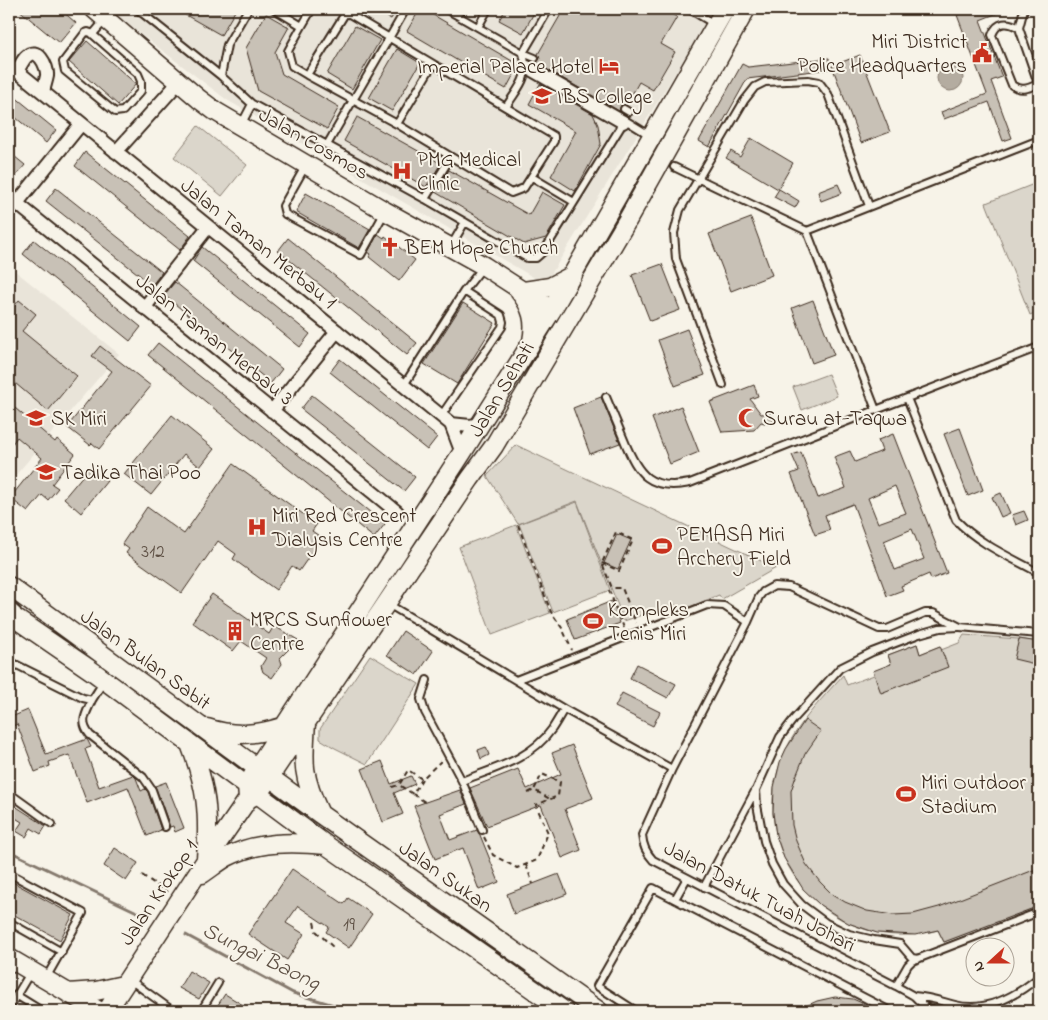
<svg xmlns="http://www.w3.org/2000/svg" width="1048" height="1020" viewBox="0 0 1048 1020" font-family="'Indie Flower',sans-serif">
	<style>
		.built { fill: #e9e4d9 }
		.green { fill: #dbd6cb; stroke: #8b8074 }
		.water { fill: #b4aca0; stroke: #84786c }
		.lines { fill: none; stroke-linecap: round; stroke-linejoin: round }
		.stream { stroke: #84786c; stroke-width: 3 }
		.building { fill: #c8c1b6; stroke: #3b2a1e; fill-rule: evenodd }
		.lane-casing { stroke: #3b2a1e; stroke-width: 10 }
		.street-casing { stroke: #3b2a1e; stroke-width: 16 }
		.secondary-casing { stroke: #3b2a1e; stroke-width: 21 }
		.path { stroke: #3b2a1e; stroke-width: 2; stroke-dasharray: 5 4; stroke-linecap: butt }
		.lane { stroke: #f7f3e8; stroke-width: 6 }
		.street { stroke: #f7f3e8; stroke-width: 12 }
		.secondary { stroke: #f7f3e8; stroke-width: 18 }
		.labels { text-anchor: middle; stroke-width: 4; stroke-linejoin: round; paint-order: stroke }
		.number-label { font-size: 19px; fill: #5e5044 }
		.poi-label { font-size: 21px; fill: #3b2a1e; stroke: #f7f3e8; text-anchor: start }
		.street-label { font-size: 21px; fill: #3b2a1e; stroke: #f7f3e8 }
		.water-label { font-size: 22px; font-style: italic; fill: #5f5145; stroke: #f7f3e8 }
	</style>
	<rect width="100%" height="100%" fill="#f7f3e8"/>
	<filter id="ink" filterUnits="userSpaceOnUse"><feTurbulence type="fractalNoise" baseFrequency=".02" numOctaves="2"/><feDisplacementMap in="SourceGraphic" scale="10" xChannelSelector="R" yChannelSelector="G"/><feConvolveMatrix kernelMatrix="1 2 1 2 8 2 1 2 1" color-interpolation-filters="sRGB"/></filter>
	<g filter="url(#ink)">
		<path class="built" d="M108 9H715L545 284 227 100Z
			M9 266 119 354 9 483Z"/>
		<path class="green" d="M198 126 247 165 222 196 174 157Z
			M1039 182V311L1030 315 986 203Z
			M828 374 837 396 802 410 793 387Z
			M516 445 776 568 722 599 719 595 678 612 675 604 624 621 577 501 518 524 487 476Z
			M577 502 610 590 553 612 519 524Z
			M516 525 550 613 492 635 459 547Z
			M964 635 1019 639 1039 642V906L944 942 938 930C838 959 744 860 781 761 793 728 820 701 843 675L847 685 874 675 891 664 888 655 917 644 920 654 940 646 941 650 959 643Z
			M370 655 419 684 367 764 335 748 320 739V729Z"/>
		<path class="water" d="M937 78a13 13 0 1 1 26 0a13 13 0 1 1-26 0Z"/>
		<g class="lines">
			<path class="stream" d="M9 851 137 912
				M186 935 293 993 354 1011"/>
		</g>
		<path class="building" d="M18 9H60L76 23 59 43Z
			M175 9H230L235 11 221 35Z
			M373 9H397L391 19Z
			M420 9H423L519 65 506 89 407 31Z
			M506 9H536L523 33 499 20Z
			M564 9H662L677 17 661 44 675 52 653 90 639 82 626 105H621L619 111 536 63 540 59 538 54Z
			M972 9H1008L980 20 1002 77 991 81 1012 138 1003 141 989 102 944 119 941 112 987 94 957 15Z
			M266 14 289 27 275 52 282 74 339 107 327 129 258 91 246 48Z
			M355 26 380 40 352 89 327 74Z
			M87 41 136 84 118 105 69 62Z
			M397 49 420 63 392 111 369 98Z
			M860 55 890 132 861 143 832 66Z
			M829 58 830 69 747 79 709 147 699 141 742 64 748 67Z
			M540 84 593 114 598 125 601 144 575 191 551 176 576 131 529 104Z
			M9 92 56 130 46 143 9 112Z
			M357 117 440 163V165L426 187 344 141Z
			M751 138 793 163 778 189 726 158 731 151 740 157Z
			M9 152 25 165 15 177 9 173Z
			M85 152 190 236 180 250 75 166Z
			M449 170 529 215 542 192 565 205 546 238 524 244 435 192Z
			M838 184 842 193 821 201 818 192Z
			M56 188 162 272 152 285 46 201Z
			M779 189 799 201 795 208 774 197Z
			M306 193 370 229 359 248 296 212Z
			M751 218 772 275 731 291 709 234Z
			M378 234 384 238 385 236 415 260 399 281 369 257 371 254 368 252Z
			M288 238 417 343 407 355 278 251Z
			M34 240 141 327 130 341 23 254Z
			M202 247 310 334 300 347 193 261Z
			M662 264 680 310 650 321 632 275Z
			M175 282 282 369 271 383 164 295Z
			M19 300 36 314 22 331 77 376 48 411 9 378V313Z
			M813 300 834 355 812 363 792 308Z
			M463 303 495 323 457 384 424 364Z
			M687 329 705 375 675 386 658 340Z
			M158 343 385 524 374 538 148 355Z
			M100 346 151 386 99 449 92 443 90 445 67 427 112 371 92 356Z
			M340 359 437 437 427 450 330 372Z
			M754 385 758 396 750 399 761 414 770 413 773 415V422L768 424 761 422 754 430 722 432 710 402Z
			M312 395 415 477 404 491 301 409Z
			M601 397 620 443 590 454 573 408Z
			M9 403 55 442 57 439 75 454 52 484 58 488 48 500 42 495 28 512 10 498 42 458 17 437 9 448Z
			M681 406 699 452 670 464 652 418Z
			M172 415 214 449 200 467 184 454 151 495 124 474Z
			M960 428 983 490 968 496 944 434Z
			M893 434 947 573 931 579 929 574 901 586 903 590 887 596 853 504 825 515 830 530 815 535 791 474 799 471 792 455 801 452 818 498 846 488 834 457 850 451 855 462 882 451 878 440ZM895 486 906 513 878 523 868 498ZM912 529 924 559 895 570 884 541Z
			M233 464 317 524 312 531 322 538 299 571 292 566 276 590 233 559 236 554 218 541 182 593 126 553 129 549 122 544 147 507 184 534Z
			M90 467 107 481 81 513 64 498Z
			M1001 493 1010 513 1001 517 992 497Z
			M1024 511 1028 520 1016 525 1012 515Z
			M617 534 631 540 618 569 604 563Z
			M212 594 269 634 274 626 298 640 280 658 282 664 272 678 263 672 261 666 266 658 241 641 233 651 192 622Z
			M612 601 620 623 575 640 567 619Z
			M403 631 433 651 417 675 387 655Z
			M1019 639 1039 642V665L1014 659Z
			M917 644 920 654 940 646 948 667 881 693 873 671 891 664 888 655Z
			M637 664 676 684 668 698 630 678Z
			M622 693 660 712 653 726 615 707Z
			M28 710 46 754 87 739 91 747 85 749 99 787 133 775 136 778 141 791 145 789 148 792 161 830 147 836 128 787 87 803 69 755 49 762 50 766 35 772 17 724 9 728V718Z
			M805 720 821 731 805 754 795 779 791 791 792 825 796 841 806 864 820 882 832 894 845 902 867 911 893 915 913 914 939 907 1039 868V906L944 942 938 930 915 935 877 933 848 923 820 905 803 889 784 858 776 835 773 813 774 787 780 762 786 749Z
			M572 745 593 798 565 809 581 850 562 858 541 805 487 826 470 788 518 769 527 789 561 774 552 753Z
			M486 747 489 755 481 759 478 750Z
			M382 761 391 784 411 776 415 784 394 793 403 814 383 822 362 769Z
			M166 782 184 828 175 832 173 826 170 827 155 786Z
			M460 790 466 804 440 814 450 840 477 830 480 835 499 882 479 890 463 848 435 859 414 806Z
			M9 802 46 826 41 834 31 828 26 837 16 831 22 822 9 814Z
			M115 848 138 863 126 881 104 866Z
			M292 869 344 904 348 898 372 914 349 948 326 932 329 927 298 906 286 923 304 934 287 960 248 934Z
			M559 874 567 894 514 914 507 894Z
			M9 880 73 915 60 940 9 912Z
			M189 971 209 983 199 999 179 988Z
			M225 994 243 1005 239 1011H214Z
			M835 997 853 999 880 1011H795L817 1001Z"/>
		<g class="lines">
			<defs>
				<path id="lane" d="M137 9 221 76 252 104 425 199 527 258H536L544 251 625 120 651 136
					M274 9 302 26 312 9
					M446 9 523 53 535 58
					M689 9 716 25
					M1024 9 1019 28 1039 86
					M346 12 554 136V141L524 188 511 193 397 124 307 75Z
					M302 26 288 51 292 66 307 75
					M478 27 488 9
					M1019 28C1008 21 997 21 992 35L1012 85C1021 92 1029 88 1038 84
					M88 32 91 33 138 74 141 81V91L123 111 115 112 65 71 63 62 85 33Z
					M93 34 105 20
					M221 76 227 45 248 9
					M506 107C519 86 530 79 523 53L549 9
					M624 109 629 112
					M397 124 433 64
					M241 125 252 104
					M1039 140 807 231 876 410 1039 347
					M327 145 406 9
					M306 165 283 206 285 214 361 255 385 212
					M674 167 807 231
					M532 177 574 202
					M425 199 451 157
					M451 246 465 222
					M464 291 483 267
					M404 385 464 291 501 315 503 322 502 327 441 416
					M723 385 676 259 674 233 680 210 744 101 755 87 765 82 808 80 819 82 828 94 869 206
					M606 397C612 411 618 426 624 440 638 475 650 491 690 483L876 410
					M907 398 956 520C979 544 1010 557 1039 573
					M9 596 11 606 17 611
					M388 604 564 709 672 769
					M9 661 83 698 92 700 104 681
					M427 680 421 699 425 712 462 781 482 830
					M516 680 707 605 724 606 748 622
					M92 700C86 714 79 722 90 735L143 777 152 790 165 827
					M462 781C495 768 531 759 552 729 556 723 560 716 564 709
					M9 793 52 824
					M9 873 83 913 46 978
					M704 887 755 791
					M675 899 687 878
					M9 922 62 952
					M918 959 912 958 900 944 874 940 849 934 826 923 802 905 783 884 772 864 764 841 757 805 756 790 780 737 793 720 840 668 872 652 919 634 940 628 959 627
					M130 980 173 1011
					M896 986 908 965 912 961 1039 912
					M16 995 42 1011
					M914 996C929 997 940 1001 955 1005 986 1013 1016 996 1039 977
					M9 1008 30 973
					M201 1011 218 983
					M636 1011 597 986 653 888 890 1011
					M929 1011 914 996 896 986 653 860C646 852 643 846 642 835L672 769 748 622 759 597 763 592 774 586 789 587 879 629H887L925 613H933L960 627 1039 634"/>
				<path id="street" d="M527 67 623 122
					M43 92C44 87 46 81 47 76 48 66 37 45 26 57 22 61 20 67 17 71L451 424 462 453
					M116 152 179 82
					M9 197 397 512
					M17 203 81 124
					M144 308 208 227
					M272 411 337 331
					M451 424 470 426 480 424"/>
				<path id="secondary" d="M94 9 199 99 215 111 385 211 484 266 552 310
					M519 291C532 307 536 321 532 341
					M524 291 550 287 573 275
					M9 586 320 814 599 1011
					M9 614 95 673 326 845 564 1011
					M306 723C303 763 302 776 320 814
					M207 728C233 737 256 735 282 727
					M190 744C207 788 209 813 206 860
					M248 799 247 786 257 768 462 453 552 310 725 9
					M202 874C210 869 218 862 227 857 257 841 293 842 326 845
					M9 958 99 1011
					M68 993 96 991 123 985
					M107 1011 206 860 248 799 258 794 470 479 494 446 627 221 746 9"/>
			</defs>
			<use href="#lane" class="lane-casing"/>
			<use href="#street" class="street-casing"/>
			<use href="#secondary" class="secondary-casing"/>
			<path class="path" d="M518 525 551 612 562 628 572 650
				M602 563 619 571 633 540 616 532 602 563 612 588H622L636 623
				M609 590 624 628
				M422 779 413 794 399 785 408 770 422 779 441 761
				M392 787 399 785
				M528 793 534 790
				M413 794 425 802
				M484 837 493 855 517 868 537 860 548 833 536 805 558 796 560 782 542 774 534 790 550 799
				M526 865 533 884
				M142 875 167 892
				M314 922 316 931 334 948"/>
			<use href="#lane" class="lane"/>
			<use href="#street" class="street"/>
			<use href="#secondary" class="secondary"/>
		</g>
	</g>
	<defs>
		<symbol id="civic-bare" viewBox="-9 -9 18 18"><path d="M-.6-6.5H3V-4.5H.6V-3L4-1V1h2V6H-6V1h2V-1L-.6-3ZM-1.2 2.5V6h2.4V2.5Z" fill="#c8321e" stroke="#f7f3e8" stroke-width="2.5" paint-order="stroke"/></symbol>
		<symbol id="hotel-bare" viewBox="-9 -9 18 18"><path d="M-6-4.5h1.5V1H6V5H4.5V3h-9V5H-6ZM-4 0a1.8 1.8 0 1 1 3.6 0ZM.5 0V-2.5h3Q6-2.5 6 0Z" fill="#c8321e" stroke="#f7f3e8" stroke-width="2.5" paint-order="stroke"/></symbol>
		<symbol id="university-bare" viewBox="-9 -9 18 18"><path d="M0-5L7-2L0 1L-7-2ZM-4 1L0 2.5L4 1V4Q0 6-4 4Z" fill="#c8321e" stroke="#f7f3e8" stroke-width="2.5" paint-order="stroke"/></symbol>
		<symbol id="hospital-bare" viewBox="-9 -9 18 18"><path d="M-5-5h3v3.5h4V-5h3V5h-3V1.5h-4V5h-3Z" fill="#c8321e" stroke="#f7f3e8" stroke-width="2.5" paint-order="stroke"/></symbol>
		<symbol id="church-bare" viewBox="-9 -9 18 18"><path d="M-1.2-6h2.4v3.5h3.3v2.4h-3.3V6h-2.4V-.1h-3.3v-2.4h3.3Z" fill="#c8321e" stroke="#f7f3e8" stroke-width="2.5" paint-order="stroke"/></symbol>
		<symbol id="school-bare" viewBox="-9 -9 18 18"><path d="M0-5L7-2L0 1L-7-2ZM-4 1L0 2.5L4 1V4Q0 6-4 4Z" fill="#c8321e" stroke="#f7f3e8" stroke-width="2.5" paint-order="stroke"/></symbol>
		<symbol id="mosque-bare" viewBox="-9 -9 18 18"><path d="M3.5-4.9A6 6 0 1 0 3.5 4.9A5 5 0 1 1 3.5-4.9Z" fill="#c8321e" stroke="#f7f3e8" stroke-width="2.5" paint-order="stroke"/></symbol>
		<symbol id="stadium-bare" viewBox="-9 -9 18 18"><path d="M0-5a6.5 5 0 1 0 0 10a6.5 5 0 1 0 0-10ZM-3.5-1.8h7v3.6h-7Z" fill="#c8321e" stroke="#f7f3e8" stroke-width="2.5" paint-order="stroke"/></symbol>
		<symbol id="building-bare" viewBox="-9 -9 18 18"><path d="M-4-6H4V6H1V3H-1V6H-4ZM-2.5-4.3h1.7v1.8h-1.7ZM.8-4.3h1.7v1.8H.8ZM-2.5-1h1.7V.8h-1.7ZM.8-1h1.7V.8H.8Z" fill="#c8321e" stroke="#f7f3e8" stroke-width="2.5" paint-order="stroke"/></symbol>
	</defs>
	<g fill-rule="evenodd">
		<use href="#civic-bare" x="968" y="39" width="28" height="28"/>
		<use href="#hotel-bare" x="595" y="52" width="28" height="28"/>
		<use href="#university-bare" x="528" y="82" width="28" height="28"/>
		<use href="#hospital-bare" x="388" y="157" width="28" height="28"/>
		<use href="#church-bare" x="376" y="233" width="28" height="28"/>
		<use href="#school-bare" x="22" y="404" width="28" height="28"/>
		<use href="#mosque-bare" x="734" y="404" width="28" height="28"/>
		<use href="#school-bare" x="32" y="458" width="28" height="28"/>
		<use href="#hospital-bare" x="243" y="513" width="28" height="28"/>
		<use href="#stadium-bare" x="648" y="532" width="28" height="28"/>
		<use href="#stadium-bare" x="579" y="607" width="28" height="28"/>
		<use href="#building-bare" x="221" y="617" width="28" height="28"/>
		<use href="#stadium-bare" x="892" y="780" width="28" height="28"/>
	</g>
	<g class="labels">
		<g class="number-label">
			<text x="153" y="557">312</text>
			<text x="349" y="930">19</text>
		</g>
		<g class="poi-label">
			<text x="967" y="48" text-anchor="end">Miri District<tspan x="967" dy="24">Police Headquarters</tspan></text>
			<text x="594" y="73" text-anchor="end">Imperial Palace Hotel</text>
			<text x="557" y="103">IBS College</text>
			<text x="417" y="166">PMG Medical<tspan x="417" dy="24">Clinic</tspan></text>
			<text x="405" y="254">BEM Hope Church</text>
			<text x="51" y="425">SK Miri</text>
			<text x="763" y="425">Surau at-Taqwa</text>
			<text x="61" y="479">Tadika Thai Poo</text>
			<text x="272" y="522">Miri Red Crescent<tspan x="272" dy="24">Dialysis Centre</tspan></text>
			<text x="677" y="541">PEMASA Miri<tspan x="677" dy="24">Archery Field</tspan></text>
			<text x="608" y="616">Kompleks<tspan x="608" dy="24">Tenis Miri</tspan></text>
			<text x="250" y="626">MRCS Sunflower<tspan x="250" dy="24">Centre</tspan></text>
			<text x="921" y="789">Miri Outdoor<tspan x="921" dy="24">Stadium</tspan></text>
		</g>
		<g class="street-label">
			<text transform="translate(314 143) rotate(30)" y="7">Jalan Cosmos</text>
			<text transform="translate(259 243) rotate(39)" y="7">Jalan Taman Merbau 1</text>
			<text transform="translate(215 339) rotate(39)" y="7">Jalan Taman Merbau 3</text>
			<text transform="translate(501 389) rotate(-59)" y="7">Jalan Sehati</text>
			<text transform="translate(146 659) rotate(36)" y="7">Jalan Bulan Sabit</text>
			<text transform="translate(446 876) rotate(35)" y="7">Jalan Sukan</text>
			<text transform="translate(158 892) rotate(-56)" y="7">Jalan Krokop 1</text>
			<text transform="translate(760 896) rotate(28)" y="7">Jalan Datuk Tuah Johari</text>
		</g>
		<g class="water-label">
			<text transform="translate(262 955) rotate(26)" y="8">Sungai Baong</text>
		</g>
	</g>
	<rect width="1048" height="1020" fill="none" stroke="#f7f3e8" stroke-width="30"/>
	<rect x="15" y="15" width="1018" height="990" fill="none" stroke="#3b2a1e" stroke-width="2" filter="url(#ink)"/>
	<g transform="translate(990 962) rotate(249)"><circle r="24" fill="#f7f3e8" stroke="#aca397"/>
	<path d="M0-4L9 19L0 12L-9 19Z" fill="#c8321e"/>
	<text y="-8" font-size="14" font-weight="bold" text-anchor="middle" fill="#3b2a1e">N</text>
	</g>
</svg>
